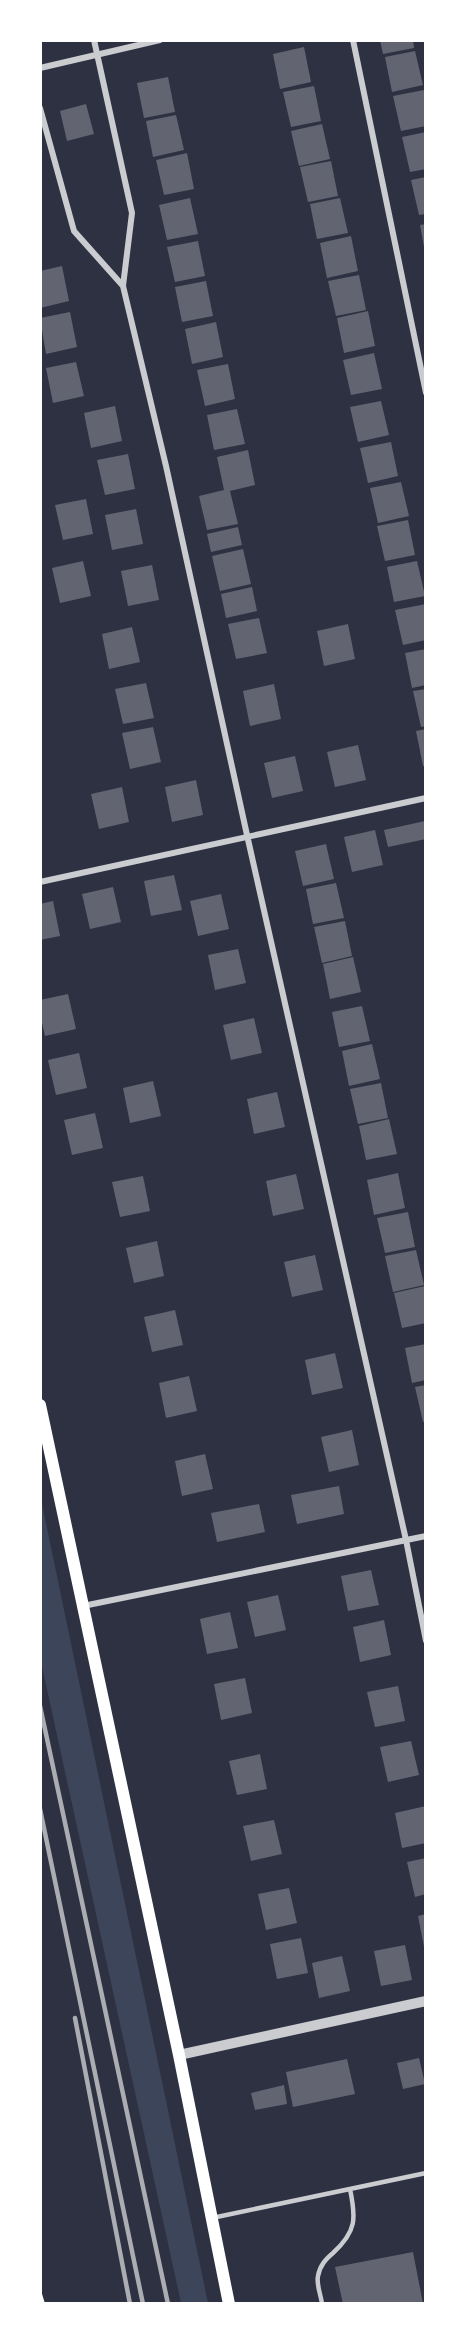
<svg xmlns="http://www.w3.org/2000/svg" width="466" height="2344" viewBox="0 0 466 2344" font-family="Barlow,sans-serif">
	<style>
		.green { fill: #3c4559 }
		.building { fill: #626471 }
		.lines { fill: none; stroke-linecap: round; stroke-linejoin: round }
		.path { stroke: #fff; stroke-width: 4 }
		.service { stroke: #caccd0; stroke-width: 4.5 }
		.minor { stroke: #caccd0; stroke-width: 6 }
		.tertiary { stroke: #caccd0; stroke-width: 10 }
		.secondary { stroke: #fff; stroke-width: 12 }
		.rail { stroke: #abadb3; stroke-width: 4.5 }
	</style>
	<rect width="100%" height="100%" fill="#2d3142"/>
	<path class="green" d="M41 1499 208 2303H181L41 1662Z"/>
	<path class="building" d="M380 40H413L414 48 383 54Z
		M304 47 311 82 280 89 273 54Z
		M415 51 423 85 392 92 385 57Z
		M168 77 175 112 144 118 137 83Z
		M314 86 321 121 291 127 283 92Z
		M424 90 426 126 401 131 393 96Z
		M86 104 94 134 67 141 60 111Z
		M176 115 184 150 153 157 146 121Z
		M322 124 330 159 299 166 291 131Z
		M426 132V169L410 172 402 137Z
		M187 153 194 189 164 195 156 160Z
		M331 161 338 196 308 202 300 167Z
		M426 177V214L419 215 411 180Z
		M190 198 198 234 167 240 159 205Z
		M340 198 348 233 317 239 310 204Z
		M426 224V247H424L420 225Z
		M351 236 358 271 327 278 320 243Z
		M198 241 205 276 175 282 167 247Z
		M62 266 69 301 40 308V271Z
		M359 275 366 310 336 316 328 281Z
		M206 281 213 316 182 322 175 287Z
		M368 311 375 346 344 353 337 318Z
		M70 312 77 347 46 354 40 318Z
		M216 322 223 357 192 364 185 329Z
		M374 353 382 389 351 395 343 360Z
		M76 362 84 396 53 403 46 368Z
		M228 364 235 399 205 406 197 370Z
		M381 401 389 435 358 442 350 407Z
		M115 406 122 441 91 448 84 413Z
		M237 409 245 444 214 450 207 415Z
		M391 442 398 476 368 483 360 448Z
		M248 450 255 485 230 491 238 524 207 530 199 496 224 490 217 457Z
		M128 454 135 489 105 495 97 460Z
		M401 482 409 516 378 523 370 488Z
		M86 499 93 534 63 540 55 505Z
		M136 509 143 544 112 550 105 515Z
		M408 520 415 555 385 561 377 526Z
		M238 527 242 545 211 552 207 534Z
		M243 549 251 584 220 591 212 556Z
		M83 561 91 596 60 603 52 568Z
		M417 561 425 596 394 602 387 567Z
		M152 565 159 600 128 606 121 571Z
		M252 587 257 611 226 618 221 594Z
		M426 604V640L403 645 395 610Z
		M259 618 267 653 236 659 228 624Z
		M348 624 355 659 324 666 317 631Z
		M132 627 140 662 109 669 102 634Z
		M426 649V685L412 688 405 653Z
		M146 683 154 718 123 724 115 689Z
		M274 684 281 719 250 726 243 691Z
		M426 689V726L421 727 413 691Z
		M153 727 161 762 130 769 122 733Z
		M426 729V766H423L416 731Z
		M358 745 366 780 335 787 327 752Z
		M295 756 303 791 272 798 264 763Z
		M196 780 203 815 172 822 165 787Z
		M122 787 129 822 99 829 91 794Z
		M425 821 426 839 388 847 384 830Z
		M375 830 383 865 352 872 344 837Z
		M326 844 334 879 303 886 295 851Z
		M174 875 182 910 151 916 144 881Z
		M336 883 344 918 313 924 306 889Z
		M113 887 121 922 90 929 82 894Z
		M221 894 229 929 198 936 190 901Z
		M53 901 60 936 40 940V904Z
		M345 921 352 956 322 963 314 927Z
		M238 949 246 983 215 990 208 955Z
		M353 957 361 992 330 999 323 964Z
		M68 994 76 1029 45 1036 40 1014V1000Z
		M362 1006 370 1041 339 1047 332 1012Z
		M254 1018 262 1053 231 1060 223 1025Z
		M372 1044 380 1079 349 1086 342 1051Z
		M79 1053 87 1088 56 1095 48 1060Z
		M153 1081 161 1116 130 1123 123 1088Z
		M381 1083 388 1118 358 1124 350 1089Z
		M277 1092 285 1127 254 1134 247 1099Z
		M95 1113 103 1148 72 1155 64 1120Z
		M389 1119 397 1154 366 1160 359 1126Z
		M398 1173 405 1208 374 1215 367 1180Z
		M296 1174 304 1209 273 1216 266 1181Z
		M143 1176 150 1211 120 1217 112 1182Z
		M408 1212 415 1247 385 1253 377 1218Z
		M157 1241 164 1276 134 1283 126 1248Z
		M416 1250 424 1285 393 1292 385 1256Z
		M315 1255 323 1290 292 1297 284 1262Z
		M425 1286 426 1323 402 1328 394 1293Z
		M175 1310 183 1345 152 1352 144 1317Z
		M426 1344V1380L412 1383 405 1348Z
		M335 1353 343 1388 312 1395 305 1360Z
		M189 1376 197 1411 166 1418 159 1383Z
		M426 1385V1421L423 1422 415 1387Z
		M352 1430 359 1465 329 1472 321 1437Z
		M205 1454 213 1489 182 1496 175 1461Z
		M339 1486 344 1514 297 1524 291 1495Z
		M259 1504 265 1532 217 1542 211 1513Z
		M371 1570 379 1605 348 1611 341 1576Z
		M278 1595 286 1630 255 1637 247 1602Z
		M230 1612 238 1648 207 1654 200 1619Z
		M384 1620 391 1655 360 1662 353 1627Z
		M245 1678 252 1713 221 1720 214 1684Z
		M398 1686 405 1721 375 1727 367 1692Z
		M411 1741 419 1775 388 1782 380 1747Z
		M260 1754 267 1789 237 1795 229 1761Z
		M426 1806V1843L402 1848 395 1813Z
		M274 1820 282 1854 251 1861 243 1826Z
		M426 1858V1894L415 1897 407 1862Z
		M289 1888 297 1923 266 1930 258 1894Z
		M426 1914V1947H424L418 1916Z
		M301 1938 308 1973 277 1979 270 1944Z
		M405 1945 412 1980 381 1986 374 1951Z
		M342 1956 350 1991 319 1998 312 1963Z
		M419 2058 425 2084 403 2089 397 2063Z
		M347 2059 355 2094 293 2107 286 2072Z
		M284 2085 287 2104 255 2110 251 2093Z
		M413 2252 423 2304H343L335 2267Z"/>
	<g class="lines">
		<path class="path" d="M40 2294 43 2304"/>
		<path class="service" d="M212 2218 426 2173
			M322 2304C321 2295 316 2284 318 2276 320 2265 326 2259 333 2253 357 2231 356 2218 350 2189"/>
		<path class="minor" d="M94 40 132 213 123 286 166 466 247 835 406 1540 426 1641
			M353 40 426 393
			M40 68 160 40
			M40 108 74 231 123 286
			M40 882 426 798
			M83 1606 426 1536"/>
		<path class="tertiary" d="M179 2055 426 2001"/>
		<path class="secondary" d="M40 1405 179 2055 229 2304"/>
		<path class="rail" d="M40 1706 168 2304
			M40 1809 143 2304
			M75 2018 130 2304"/>
	</g>
	<rect width="466" height="2344" fill="none" stroke="#ffffff" stroke-width="84"/>
</svg>
